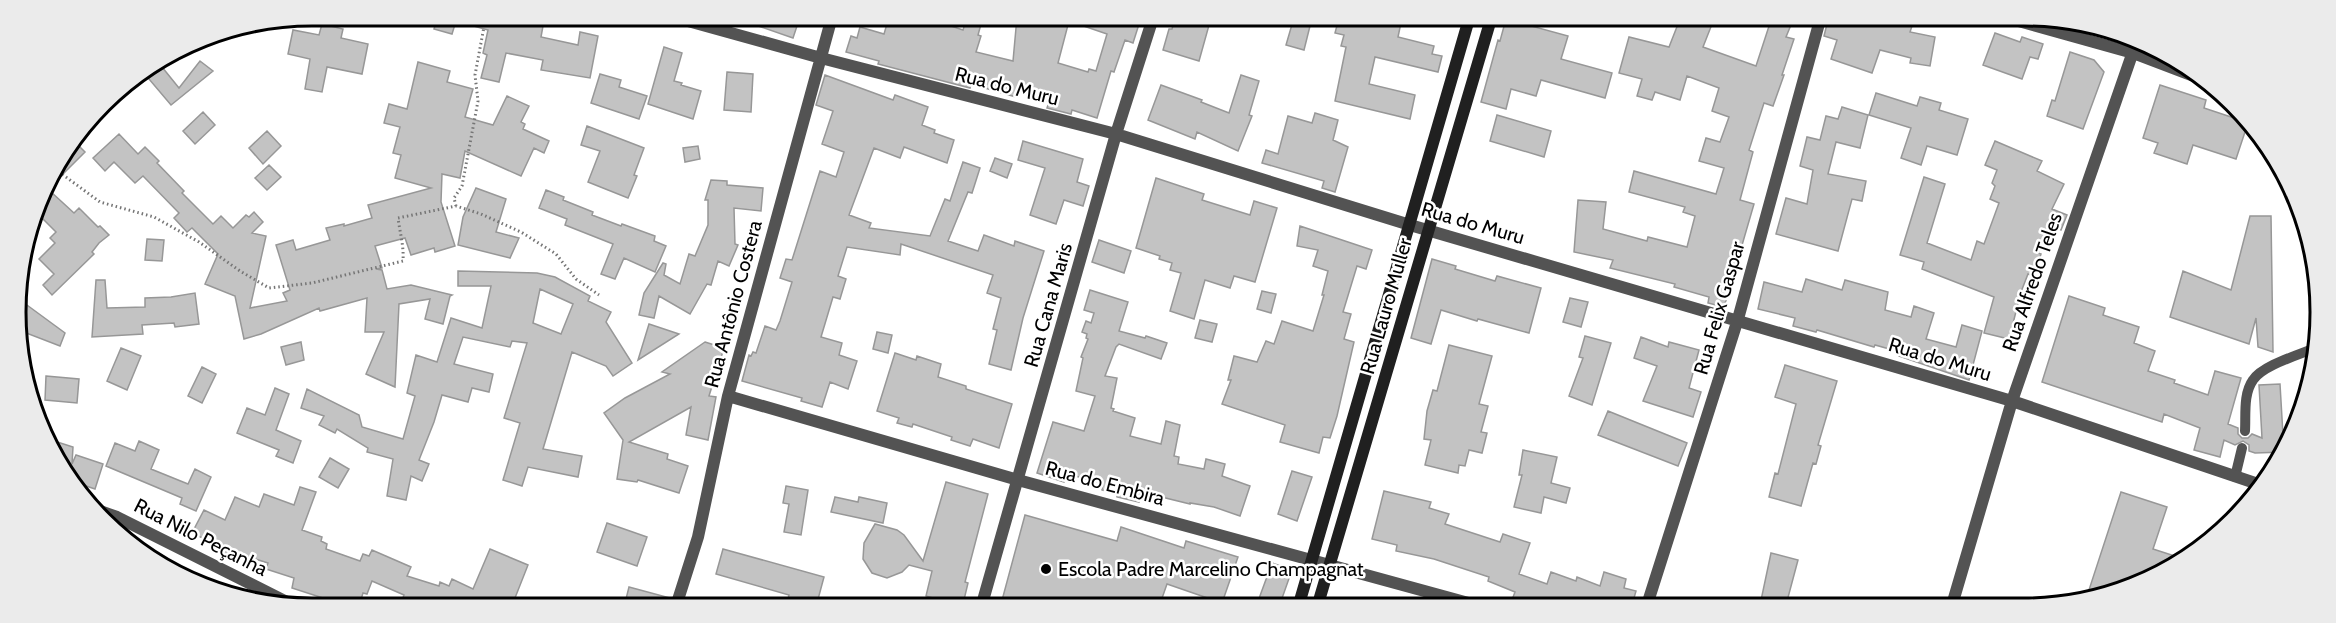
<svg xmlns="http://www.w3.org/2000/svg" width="2336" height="623" viewBox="0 0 2336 623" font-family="Cabin,sans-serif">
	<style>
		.building { fill: #c3c3c3; stroke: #979797; stroke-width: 1.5; fill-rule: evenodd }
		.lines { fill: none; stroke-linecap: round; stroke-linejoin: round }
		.path { stroke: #757575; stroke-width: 3; stroke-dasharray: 1.5 3; stroke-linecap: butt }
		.lane { stroke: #535353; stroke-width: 10 }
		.street { stroke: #535353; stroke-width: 12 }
		.secondary { stroke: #202020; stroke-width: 12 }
		.poi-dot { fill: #000; stroke: #fff; stroke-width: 2 }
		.labels { text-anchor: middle; stroke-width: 5; stroke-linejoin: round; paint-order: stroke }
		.street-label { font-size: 20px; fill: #000; stroke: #fff }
		.poi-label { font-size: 20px; fill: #000; stroke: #fff; text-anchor: start }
		.rim { fill: none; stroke: #000; stroke-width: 3 }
	</style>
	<rect width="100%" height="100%" fill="#fff"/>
	<path class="building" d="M438 15 514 16 513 20 543 26 541 37 578 45 580 32 598 36 590 78 541 70 543 60 506 53 499 82 481 78 487 55 483 53 488 30 456 21 452 34 434 29Z
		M739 16H775L800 17 793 38 738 19Z
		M889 17H937L936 21 963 30 967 17H983L978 35 981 36 976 52 1013 61 1017 17 1131 18 1140 21 1133 43 1125 40 1114 72 1111 71 1097 118 1072 110 1071 114 1047 108 1049 102 1017 92 1016 97 971 84 970 88 878 64 879 61 846 52 851 36 857 38 860 27 884 34ZM1069 21 1107 34 1096 71 1089 69 1088 72 1058 63Z
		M1175 18H1211L1199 61 1163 50 1169 29H1172Z
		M1339 18H1402L1398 37 1434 46 1432 54 1442 56 1438 72 1375 57 1369 84 1415 95 1410 119 1335 101 1346 47 1341 46 1344 35 1335 33Z
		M1506 19 1568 36 1561 59 1612 73 1605 98 1541 80 1536 96 1511 89 1506 109 1481 102 1498 40 1500 41Z
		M1680 19H1714L1703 47 1756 66 1771 20H1793L1786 37 1794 39 1782 75H1784L1773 106 1764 103 1749 150 1753 152 1740 200 1754 204 1724 307 1708 303 1709 297 1674 287 1675 284 1610 268 1613 260 1574 252 1578 200 1606 202 1603 229 1647 241 1648 237 1687 247 1695 216 1683 212 1685 207 1629 192 1634 171 1716 194 1724 168 1699 161 1706 138 1720 142 1729 117 1712 111 1719 88 1687 76 1680 100 1655 92 1652 100 1637 96 1642 79 1619 73 1629 37 1669 47Z
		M1828 20H1914L1910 32 1935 37 1930 66 1910 63 1911 58 1880 50 1872 73 1831 59 1837 40 1824 36Z
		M1293 21 1310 26 1304 50 1286 45Z
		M322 24 343 29 341 38 368 44 362 74 327 67 322 92 305 89 310 59 288 54 293 30 319 35Z
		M1995 33 2020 42 2022 37 2043 44 2038 59 2030 57 2022 79 1983 65Z
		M664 47 682 53 674 81 682 83 681 85 701 91 693 119 648 104Z
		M2070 52 2094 60 2104 72 2083 129 2047 116 2052 100 2055 101Z
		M200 61 213 71 171 105 143 72 158 62 179 88Z
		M418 62 450 71 447 82 473 89 465 117 493 125 507 96 529 106 521 122 525 124 523 129 549 141 544 153 534 148 521 176 465 151 460 178 442 174 441 202 455 246 435 252 434 248 411 255 405 238 375 246 382 268 376 269 382 270 387 289 411 285 452 295 450 296 443 324 425 319 430 299 399 304 395 387 366 374 384 332H365L367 298 320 311 319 308 261 334 244 339 235 296 205 284 218 254 192 228 187 232 174 218 179 213 143 176 135 183 114 162 105 171 93 158 119 134 138 154 145 147 159 161 157 163 184 191 182 193 213 224 221 216 233 228 246 215 249 217 254 212 263 222 252 233 266 236 250 308 287 301 283 293 290 290 276 245 293 240 296 250 330 240 326 228 344 224V226L372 218 368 205 431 188 395 178 401 155 393 153 400 127 384 123 389 104 407 109Z
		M727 72 753 74 751 112 724 110Z
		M600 74 621 80 619 87 647 96 639 119 591 103Z
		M825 75 893 100 895 95 928 107 922 125 935 130 934 133 954 140 947 163 904 147 900 158 874 148 849 215 871 223 869 228 930 236 945 199 950 201 963 162 980 168 972 193 968 192 948 241 978 251 984 235 1014 246 1015 241 1044 251 1023 318 1011 370 989 364 997 330 993 329 1001 298 987 293 993 275 901 244 900 255 847 247 838 276 846 279 840 299 833 297 821 337 842 343 839 355 857 361 848 389 830 382 822 407 801 401 802 398 742 381 749 355 751 356 753 352 756 353 765 326 776 330 780 321 792 282 780 278 786 259 792 260 820 171 836 177 844 152 822 144 833 111 816 105Z
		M1241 75 1259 81 1249 115 1252 116 1238 151 1197 132 1195 139 1148 120 1161 85 1202 100 1201 102 1229 113Z
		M2160 85 2206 100 2204 108 2246 122 2248 123 2236 159 2193 145 2187 164 2154 153 2158 143 2143 138Z
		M1876 93 1917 106 1920 97 1941 103 1939 110 1968 119 1957 155 1927 146 1921 165 1901 158 1911 128 1869 115Z
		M1842 107 1868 115 1860 148 1836 142 1828 174 1866 181 1862 201 1852 199 1838 251 1776 234 1786 198 1807 204 1813 170 1800 166 1807 137 1820 140 1826 116 1838 119Z
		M203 112 215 125 195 144 183 131Z
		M1315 113 1338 120 1333 140 1348 147 1335 192 1322 188 1324 181 1262 163 1266 150 1278 154 1288 116 1312 123Z
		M1497 115 1551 131 1544 157 1490 141Z
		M587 126 644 148 634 175 637 176 628 198 588 182 600 151 581 145Z
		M267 131 281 146 263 164 249 148Z
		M1023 141 1083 159 1077 182 1089 186 1083 206 1064 200 1056 224 1030 215 1045 168 1018 160Z
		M1995 141 2042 161 2037 171 2064 184 2052 209 2067 215 2061 230 2048 224 2038 253 2041 254 2034 276 2028 274 2021 292 2009 339 1984 333 1994 297 1922 269 1924 262 1900 255 1924 177 1945 184 1927 243 1971 260 1977 241 1984 244 1999 203 1990 199 1995 186 1992 183 1997 170 1985 165Z
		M75 142 85 152 56 181 50 175Z
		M698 146 700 159 685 162 683 148Z
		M995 158 1012 164 1007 178 990 171Z
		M269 165 281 177 267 190 255 178Z
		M1156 178 1204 194 1202 200 1250 215 1254 201 1277 208 1255 282 1234 276 1230 288 1205 280 1194 319 1170 311 1181 273 1170 270 1172 263 1159 259 1160 256 1136 248Z
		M711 180 727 181V185L763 188 761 211 734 208 735 244 738 245 729 266 718 261 711 285 707 284 690 314 659 296 654 318 639 315 644 293 663 263 666 264 664 275 680 284 689 254 695 256 708 225V200H705Z
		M476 188 506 199 496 232 519 238 510 258 458 245 463 217Z
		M546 190 564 197 563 200 593 212 592 215 621 226 622 224 655 236 654 241 666 246 655 272 624 258 615 279 601 274 613 244 565 225 567 219 539 208Z
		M50 191 74 213 79 208 98 227 100 226 109 235 99 243 92 252 94 254 52 295 43 285 54 274 39 259 55 243 50 238 56 232 37 213 40 201Z
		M2250 216H2271L2273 352 2258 347 2256 318 2249 344 2170 317 2183 271 2231 290Z
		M1300 226 1372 250 1366 269 1357 266 1343 312 1351 314 1344 339 1354 342 1337 416 1330 438 1323 437 1319 453 1280 442 1285 425 1222 404 1231 380H1228L1234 356 1257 362 1266 341 1274 344 1282 321 1313 331 1324 295H1322L1328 271 1313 266 1318 250 1297 246Z
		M147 239 164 240 162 261 145 260Z
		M1099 240 1131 251 1124 273 1092 262Z
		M1432 259 1456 266 1455 269 1495 281 1497 276 1541 288 1529 333 1478 319 1477 321 1441 310 1431 344 1411 338Z
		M458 271 537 273 555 277 590 296 588 301 611 312 606 322 632 363 613 376 606 366 572 352 543 449 582 456 578 477 528 467 522 486 503 480 520 423 504 418 527 343 512 341 510 347 463 337 454 364 493 374 489 392 472 388 468 402 442 395 434 422 419 460 429 464 422 481 411 476 406 500 387 496 393 459 367 452 368 448 337 429 335 433 319 425 324 416 301 408 307 389 359 415 362 427 403 439 415 396 407 393 416 355 437 362 451 318 482 328 491 286H458ZM540 289 573 304 561 334 533 323Z
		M1806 279 1842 290 1845 280 1888 292 1885 310 1911 317 1914 306 1934 313 1926 339 1956 347 1962 325 1982 331 1969 380 1899 356 1900 352 1875 345 1874 347 1817 330 1816 332 1793 326 1795 318 1758 309 1764 282 1802 292Z
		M96 280H105L107 308 145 307V298L171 297 195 293 199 324 175 327 174 323 142 325 143 334 92 337Z
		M1090 290 1128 302 1119 331 1145 338 1146 336 1167 343 1161 359 1119 344 1116 347 1105 376 1117 378 1111 408 1114 409 1113 411 1135 418 1130 436 1161 444 1166 421 1180 425 1174 456 1179 457 1178 464 1204 469 1206 459 1225 464 1222 476 1250 486 1240 516 1214 507 1190 503V504L1141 492 1139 502 1117 497V494L1102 490 1103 483 1067 474 1064 482 1037 473 1053 422 1084 431 1095 396 1076 391 1083 358 1081 357 1088 339 1086 338 1087 334 1082 332 1086 321 1091 323 1094 313 1084 310Z
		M1262 291 1276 294 1271 313 1257 309Z
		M2069 296 2105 308 2103 315 2139 327 2134 343 2155 351 2148 371 2175 380 2174 383 2208 395 2215 371 2241 378 2228 424 2238 428V434L2242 438H2248L2252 434 2262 438 2259 385 2280 384 2284 452 2255 453 2249 451V445L2243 441 2235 445 2224 440 2220 457 2194 450 2200 428 2164 414 2162 422 2042 382Z
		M16 297 65 333 60 346 21 331Z
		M1570 298 1588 302 1581 327 1563 322Z
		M1200 320 1217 324 1212 342 1195 338Z
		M649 324 679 334 638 360Z
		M877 332 892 335 888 353 873 349Z
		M1585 336 1611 343 1592 405 1569 396 1583 358 1579 357Z
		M1641 337 1668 347 1669 342 1699 350 1689 388 1701 392 1693 417 1643 401 1657 366 1634 358Z
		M301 342 304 360 286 365 281 347Z
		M705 342 724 348 709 396 716 397 708 440 686 435 691 407 629 442 668 454 667 459 688 466 679 493 638 480 637 482 617 479 623 440 604 413 625 398 670 374 662 372Z
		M1449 345 1492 356 1479 404 1488 406 1481 432 1487 433 1482 453 1469 450 1465 466 1459 465 1458 473 1425 465 1431 440 1424 439 1427 411 1433 390 1437 391Z
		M121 348 141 356 127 390 107 381Z
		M895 353 916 360 917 356 941 364 938 377 966 386V389L1012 404 999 448 973 439 970 446 951 440 952 437 913 424 912 427 897 423 899 418 877 411Z
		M1785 365 1837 381 1818 445 1821 446 1816 464 1813 463 1801 506 1769 497 1775 473 1778 474 1796 404 1775 397Z
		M202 367 216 374 202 403 188 396Z
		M46 376 79 379 77 403 45 400Z
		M275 388 289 394 276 430 301 441 293 463 276 456 279 450 237 433 247 408 265 415Z
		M1608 411 1687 443 1678 466 1598 435Z
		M48 439 73 447 72 464 76 455 103 464 95 489 71 481Z
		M139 441 159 450 151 469 188 484 195 469 211 477 196 511 180 504 182 498 106 466 115 443 135 451Z
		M1523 450 1557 457 1551 483 1570 488 1566 503 1544 497 1541 513 1514 507 1522 475H1519Z
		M330 458 349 469 338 488 319 477Z
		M1292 471 1312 477 1297 521 1278 514Z
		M946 482 988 494 965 582 968 583 963 604H954L926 596 932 571 909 565 902 572 887 578 872 573 863 559 864 543 875 524 897 530 904 535 923 561Z
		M786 486 808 490 801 535 784 532 789 504 783 503Z
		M300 487 316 492 302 530 322 537 321 541 327 544 326 549 360 561 363 554 369 556 372 550 411 567 407 576 439 586 440 582 449 586 452 579 473 589 490 549 528 565 513 603H401L404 595 372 581 367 594 363 593 360 603 325 602 326 599 292 588 294 578 266 569 268 563 236 553 234 558 213 549 215 544 192 533 204 510 225 520 235 497 259 507 264 494 294 505Z
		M1384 491 1431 502 1429 508 1449 514 1445 524 1500 542 1503 534 1530 543 1519 574 1547 584 1551 572 1576 581 1577 577 1600 586 1604 572 1626 579 1624 588 1636 591 1632 605H1548L1537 601 1535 605H1510L1515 592 1488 581 1489 577 1434 559 1396 551 1397 545 1372 539Z
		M2121 492 2167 507 2153 549 2184 559 2155 578 2086 599Z
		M835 497 858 502 859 497 887 503 883 523 831 512Z
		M1025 515 1117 541 1121 527 1184 548 1186 541 1238 557 1222 603 1167 584 1160 604H1001Z
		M607 523 647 537 637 566 597 552Z
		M723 549 824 577 817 603H787L789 595 716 574Z
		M1771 553 1798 560 1786 605H1760Z
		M1272 563 1292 570 1280 604H1257Z
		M629 587 670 598 669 603H625Z"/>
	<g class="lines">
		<path class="path" d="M55 169 100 202 154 217 199 242 240 271 269 288 312 283 403 261C404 246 400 233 398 218L456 206 481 214 521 232 556 254 576 279 599 295
			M456 206 454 198 462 186 478 101 475 75 486 16"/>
		<path class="lane" d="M2245 431C2246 415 2243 394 2253 380 2263 365 2299 355 2315 348
			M2235 477 2242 448"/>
		<path class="street" d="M670 16 821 58 1116 134 1410 225 2012 401 2261 485
			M2015 20 2133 53 2204 80
			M728 396 1018 480 1472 604
			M97 510 117 517 287 602
			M677 603 698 537 728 396 832 17
			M982 604 1116 134 1153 18
			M1647 605 1738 319 1820 20
			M1952 605 2012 401 2136 43"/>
		<path class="secondary" d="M2315 370V355
			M1299 604 1469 19
			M1318 604 1491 19"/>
	</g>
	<circle class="poi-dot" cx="1046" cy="569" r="6"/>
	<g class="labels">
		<g class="street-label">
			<text transform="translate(1007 86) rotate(14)" y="7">Rua do Muru</text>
			<text transform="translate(1473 223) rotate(16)" y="7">Rua do Muru</text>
			<text transform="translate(2032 282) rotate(-71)" y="7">Rua Alfredo Teles</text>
			<text transform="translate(733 304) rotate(-75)" y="7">Rua Antônio Costera</text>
			<text transform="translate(1048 305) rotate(-74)" y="7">Rua Cana Maris</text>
			<text transform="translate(1386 306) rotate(-74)" y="7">Rua Lauro Muller</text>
			<text transform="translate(1719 308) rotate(-74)" y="7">Rua Felix Gaspar</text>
			<text transform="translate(1940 359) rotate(17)" y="7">Rua do Muru</text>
			<text transform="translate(1105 483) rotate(15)" y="7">Rua do Embira</text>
			<text transform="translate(201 537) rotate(27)" y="7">Rua Nilo Peçanha</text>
		</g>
		<g class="poi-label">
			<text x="1058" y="576">Escola Padre Marcelino Champagnat</text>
		</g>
	</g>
	<path d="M0 0H2336V623H0ZM312 26H2024A286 286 0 0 1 2310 312V312A286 286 0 0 1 2024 598H312A286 286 0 0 1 26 312V312A286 286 0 0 1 312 26Z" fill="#ebebeb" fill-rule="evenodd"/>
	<path class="rim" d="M312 26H2024A286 286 0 0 1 2310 312V312A286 286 0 0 1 2024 598H312A286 286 0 0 1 26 312V312A286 286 0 0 1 312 26Z"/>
</svg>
